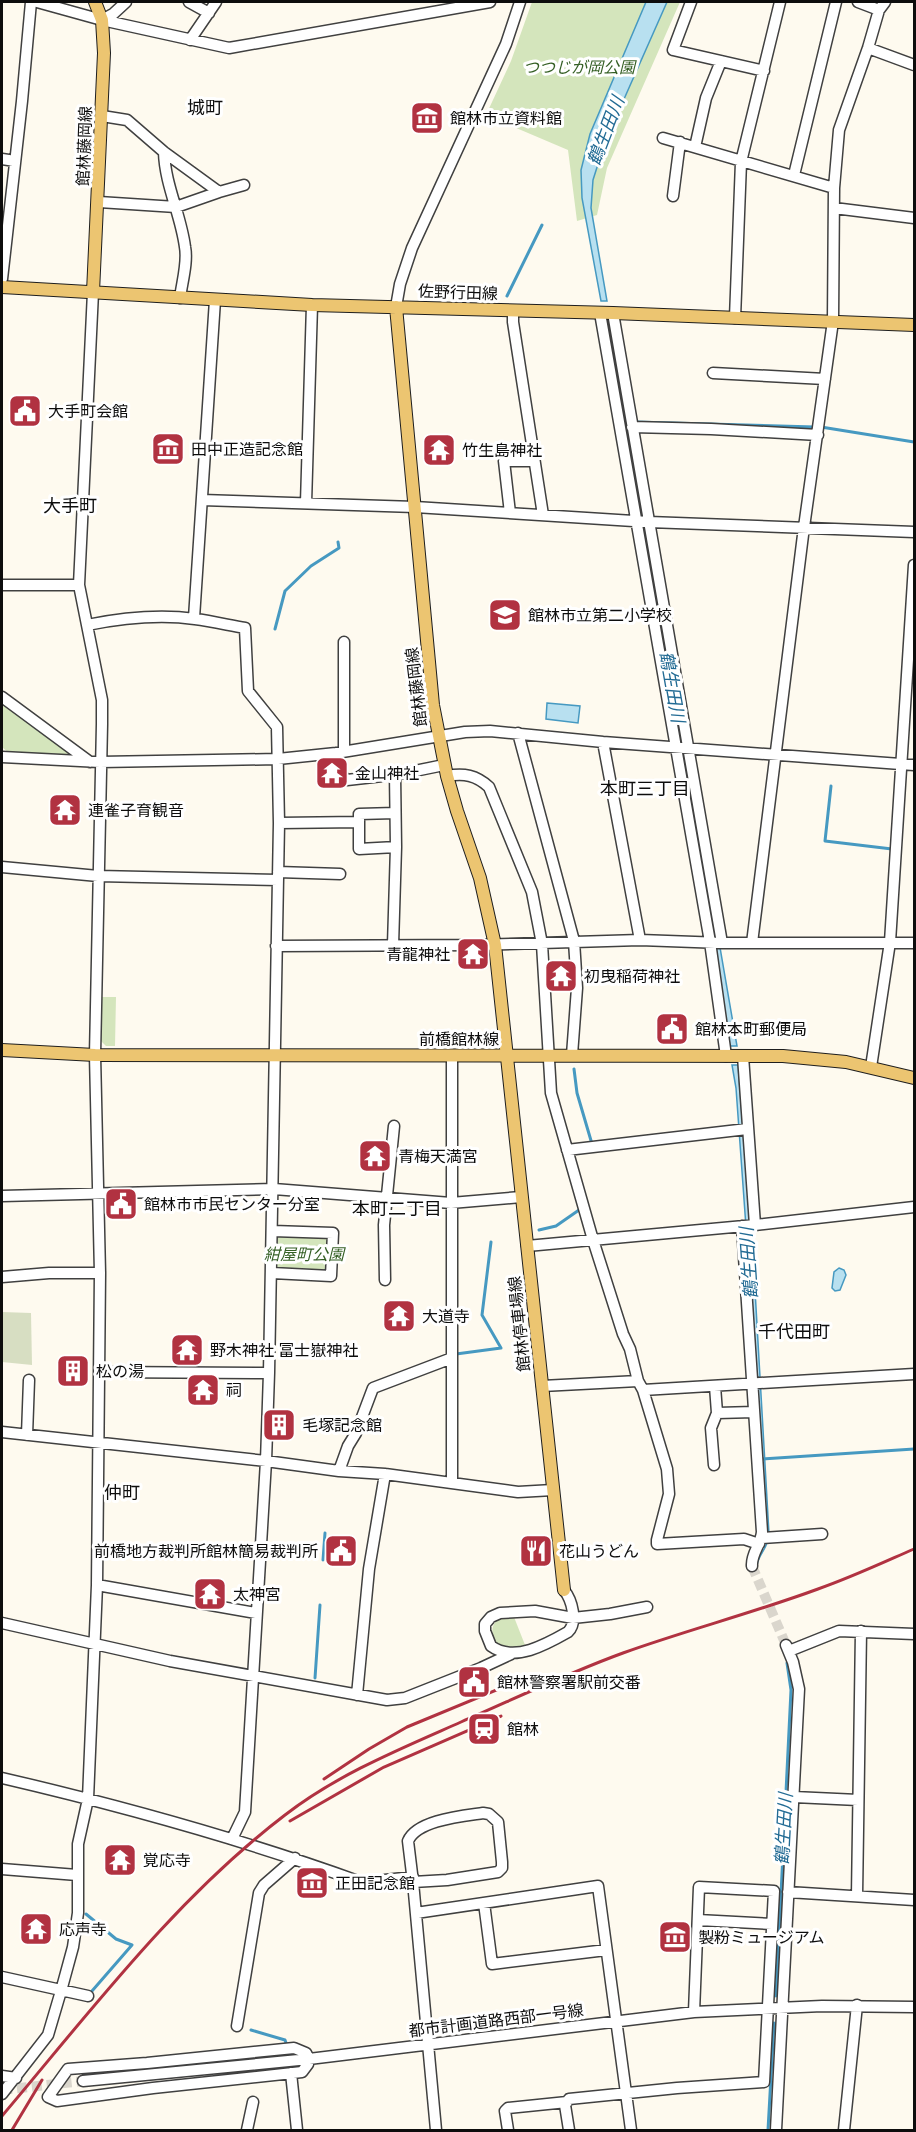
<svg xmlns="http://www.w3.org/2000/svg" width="916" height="2132" viewBox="0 0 916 2132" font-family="Lora,'Noto Sans JP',serif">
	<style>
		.green { fill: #d4e5bc }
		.cemetery { fill: #d7dec2 }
		.water { fill: #b8e0f0; stroke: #4699c1; stroke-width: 1.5 }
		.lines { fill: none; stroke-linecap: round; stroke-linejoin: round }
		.stream { stroke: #4699c1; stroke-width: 3 }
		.minor-tunnel { stroke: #dad6cd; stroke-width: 10; stroke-dasharray: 10 5; stroke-linecap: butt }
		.minor-casing { stroke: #404040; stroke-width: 13 }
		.major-casing { stroke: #1e1e1e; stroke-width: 14 }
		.minor { stroke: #fff; stroke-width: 10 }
		.major { stroke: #ecc571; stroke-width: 12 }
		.rail { stroke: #b13241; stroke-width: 3 }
		.labels { text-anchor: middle; stroke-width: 6; stroke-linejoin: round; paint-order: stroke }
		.park-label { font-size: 16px; font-style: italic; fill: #345f24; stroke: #fff }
		.poi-label { font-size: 16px; fill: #0d0d0d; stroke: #fff; text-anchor: start }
		.street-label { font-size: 16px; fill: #0d0d0d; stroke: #fff }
		.neighbourhood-label { font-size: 18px; fill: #0d0d0d; stroke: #fff }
		.water-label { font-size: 18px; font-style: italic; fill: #226b94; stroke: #fff }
	</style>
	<rect width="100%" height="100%" fill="#fefaef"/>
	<path class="green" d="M532 2H680L607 168 597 215 577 221 568 150 486 115 511 61Z
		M2 700 68 752 67 757 8 752 3 748Z
		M102 997H116L115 1046H106L101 1041Z
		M278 1234 328 1235 329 1273 277 1271Z
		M503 1616 514 1617 525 1645 511 1649 497 1645C490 1633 490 1623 503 1616Z"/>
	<path class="cemetery" d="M2 1312 31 1313 32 1365 2 1362Z"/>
	<path class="water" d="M646 2H667L605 142 593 180 591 208 607 301H601L582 198 581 170 590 134Z
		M613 327 737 1046H730L605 328Z
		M547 703 580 706 578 723 546 719Z
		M732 1065H738L753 1255 769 1534C769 1547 759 1553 757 1565L754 1566 761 1546 748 1255 736 1088Z
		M839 1268 844 1270 846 1275 840 1290 835 1291 832 1288 834 1272Z"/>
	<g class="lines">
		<path class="stream" d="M507 296 542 225
			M636 422 815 427
			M821 427 914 442
			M275 629 285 591 311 566 339 548 338 542
			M831 786 825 841 892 849
			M574 1069 577 1093 592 1144
			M539 1230 556 1226 579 1210
			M456 1354 501 1348 482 1315 491 1242
			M762 1459 914 1449
			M323 1560 325 1533
			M315 1678 320 1605
			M86 1914 116 1939 132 1945 92 1991
			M776 1996 791 1690 787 1663
			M251 2030 285 2040 286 2043
			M768 2130 774 2023"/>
		<path class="minor-tunnel" d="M752 1566 786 1645
			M2 2090 83 2081"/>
		<defs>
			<path id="minor" d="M37 2 102 20 229 48 490 2
				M189 2 209 13
				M691 2 673 50 764 71
				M858 2 879 10
				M102 20 113 14 126 2
				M190 40 216 2
				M868 48 914 65
				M663 138 834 188
				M695 147 706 98 721 61
				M164 152C165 185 181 215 185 247 188 262 182 282 180 298
				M2 159 15 161
				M794 175 836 2
				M219 192 244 185
				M673 196 680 142
				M99 202 176 207 219 192 164 152 127 120 102 116
				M834 208 914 218
				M2 279 22 101 31 2
				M396 307 400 284 412 248 506 44 520 2
				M513 311V322L543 515
				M600 313 710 942 726 1056
				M613 313 722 943
				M735 318 741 162 780 2
				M713 373 825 379
				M632 427 711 429 818 435
				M202 500 415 507 649 522 914 532
				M306 503 312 305
				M510 513 504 461H534
				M2 585H79
				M194 618 215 300
				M87 625C122 618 159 614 195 619 211 621 228 625 245 628L248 691 277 727 279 823 269 1373 266 1461 245 1812 232 1839
				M2 697 90 762
				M518 733 574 941 577 988 572 1055
				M603 742 640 940
				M344 752V642
				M336 753 338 773 347 780 400 774 444 765
				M2 757 100 762 278 759 336 753 465 732 490 731 603 742 914 765
				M447 776C464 773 476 775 489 787L532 892 542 944 551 1093 593 1240 623 1334 630 1349 638 1381 643 1390 667 1469 669 1494 657 1540V1544L744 1539 759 1544
				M359 822V814L395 813
				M279 823 359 822V849L396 847
				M2 867 98 876 278 880
				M278 872 340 874
				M752 943 804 527 833 321 834 188 839 130 868 48 879 10 885 2
				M393 945 396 847 395 774
				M276 946 476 945 640 940 722 943H914
				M743 1056 755 1225
				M871 1067 890 942 914 565
				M567 1150 747 1129
				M2 1196 274 1189 451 1203 521 1197
				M742 1226 762 1532C761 1545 751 1553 752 1566
				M527 1246 755 1225 914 1207
				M272 1273 331 1276 333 1233 273 1231
				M2 1277 49 1273H100
				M385 1280 384 1225 394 1126
				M99 1372 269 1373
				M542 1386 638 1381
				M643 1390 914 1374
				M717 1413 754 1412
				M2 1432 266 1461 339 1471 385 1474 518 1492 553 1490
				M27 1435 29 1380
				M714 1465 711 1428 717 1413 715 1386
				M339 1471 348 1446 356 1433 373 1388 452 1358V1056
				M452 1483V1358
				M762 1538 822 1534
				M97 1585 256 1613
				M564 1590C572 1600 578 1622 568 1632 547 1644 514 1663 491 1646L485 1631V1624L491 1617 500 1613 535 1611 573 1618 610 1614 647 1607
				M2 1623 170 1661 387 1700 405 1698 481 1668 511 1654
				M789 1651 839 1631 914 1634
				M357 1695 369 1569 385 1474
				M2 1778C122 1806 241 1839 358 1881L366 1882 413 1877
				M794 1797 858 1800
				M2 1869 77 1875
				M413 1882 447 1880 498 1872 502 1868V1862L498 1822 489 1814 483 1813C463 1816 417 1820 408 1841L413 1882 436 2130
				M788 1892 914 1900
				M857 1896 861 1631
				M484 1903 492 1964 606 1950
				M416 1913 598 1886 631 2130
				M698 1920 772 1924
				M2 1977 88 1996
				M237 2026 259 1893 264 1885 295 1858
				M294 2048 306 2053 309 2059 308 2064 302 2072 153 2088 57 2101 48 2097 68 2069 147 2063Z
				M291 2073 297 2130
				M2 2076 16 2078
				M83 2081 309 2059 694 2012 822 2006 914 2007
				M2 2094 48 2035 61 1991 73 1947 78 1913V1844L88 1799 97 1585 100 1273 95 1055 102 724V700L79 585 93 292
				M247 2130 253 2102
				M508 2130 505 2111 508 2108 567 2102
				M569 2130 565 2105 569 2099 677 2088 764 2082 774 1891 699 1887 694 2012
				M776 2130 799 1689 793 1662 786 1645
				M844 2130 857 2005"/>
			<path id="major" d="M2 287 312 305 613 313 914 325
				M93 292 104 53 102 20 95 2
				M396 307 433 705 447 776 457 811 480 878 495 945 564 1590
				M2 1050 95 1055 783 1056 846 1062 914 1078"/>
		</defs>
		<use href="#minor" class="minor-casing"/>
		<use href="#major" class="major-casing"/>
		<use href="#minor" class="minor"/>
		<use href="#major" class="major"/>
		<path class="rail" d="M324 1779 369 1749 407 1727 511 1684
			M290 1821 384 1767 501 1716
			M2 2116C90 2012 176 1898 285 1815 338 1774 400 1749 461 1722 514 1699 568 1673 623 1653 687 1630 753 1613 818 1589 850 1578 882 1563 914 1549
			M12 2130 42 2080"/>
	</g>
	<defs>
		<symbol id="museum-square" viewBox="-11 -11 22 22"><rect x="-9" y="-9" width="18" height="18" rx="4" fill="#b13241" stroke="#fff"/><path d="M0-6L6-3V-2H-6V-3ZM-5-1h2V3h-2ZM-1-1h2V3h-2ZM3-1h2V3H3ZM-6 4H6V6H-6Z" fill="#fff"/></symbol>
		<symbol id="civic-square" viewBox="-11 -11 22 22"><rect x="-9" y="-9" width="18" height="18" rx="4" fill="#b13241" stroke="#fff"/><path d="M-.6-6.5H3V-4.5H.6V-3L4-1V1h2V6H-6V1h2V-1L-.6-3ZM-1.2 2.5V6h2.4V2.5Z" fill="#fff"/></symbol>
		<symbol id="temple-square" viewBox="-11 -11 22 22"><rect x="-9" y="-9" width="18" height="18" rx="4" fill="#b13241" stroke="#fff"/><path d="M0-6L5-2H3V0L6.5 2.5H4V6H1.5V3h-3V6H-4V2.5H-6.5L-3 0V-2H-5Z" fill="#fff"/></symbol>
		<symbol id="school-square" viewBox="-11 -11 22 22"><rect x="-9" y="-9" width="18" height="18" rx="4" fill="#b13241" stroke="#fff"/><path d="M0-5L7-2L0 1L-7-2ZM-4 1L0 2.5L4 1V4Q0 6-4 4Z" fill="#fff"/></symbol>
		<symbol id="building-square" viewBox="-11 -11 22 22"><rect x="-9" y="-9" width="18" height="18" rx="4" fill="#b13241" stroke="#fff"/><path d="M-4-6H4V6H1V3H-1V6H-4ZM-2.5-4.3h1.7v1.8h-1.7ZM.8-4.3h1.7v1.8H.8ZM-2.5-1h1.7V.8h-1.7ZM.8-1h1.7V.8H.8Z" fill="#fff"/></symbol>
		<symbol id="restaurant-square" viewBox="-11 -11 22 22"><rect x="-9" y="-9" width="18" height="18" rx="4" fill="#b13241" stroke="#fff"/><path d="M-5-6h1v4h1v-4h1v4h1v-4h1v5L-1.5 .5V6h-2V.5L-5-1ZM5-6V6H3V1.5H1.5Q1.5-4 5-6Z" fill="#fff"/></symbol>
		<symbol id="station-square" viewBox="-11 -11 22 22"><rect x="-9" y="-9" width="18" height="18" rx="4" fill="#b13241" stroke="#fff"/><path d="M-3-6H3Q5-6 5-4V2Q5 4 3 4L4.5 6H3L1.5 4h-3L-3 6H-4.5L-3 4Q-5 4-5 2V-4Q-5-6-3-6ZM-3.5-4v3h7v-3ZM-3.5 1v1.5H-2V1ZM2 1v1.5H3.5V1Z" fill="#fff"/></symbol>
	</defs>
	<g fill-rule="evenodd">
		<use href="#museum-square" x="408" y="99" width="38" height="38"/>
		<use href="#civic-square" x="6" y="392" width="38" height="38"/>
		<use href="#museum-square" x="149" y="430" width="38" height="38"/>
		<use href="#temple-square" x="420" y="431" width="38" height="38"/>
		<use href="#school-square" x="486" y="596" width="38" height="38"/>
		<use href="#temple-square" x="313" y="754" width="38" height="38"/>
		<use href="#temple-square" x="46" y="791" width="38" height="38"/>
		<use href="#temple-square" x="454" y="935" width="38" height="38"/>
		<use href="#temple-square" x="542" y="957" width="38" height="38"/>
		<use href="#civic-square" x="653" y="1010" width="38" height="38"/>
		<use href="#temple-square" x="356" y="1137" width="38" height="38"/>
		<use href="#civic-square" x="102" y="1185" width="38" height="38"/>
		<use href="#temple-square" x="380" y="1297" width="38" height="38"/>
		<use href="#temple-square" x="168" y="1331" width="38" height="38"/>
		<use href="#building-square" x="54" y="1352" width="38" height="38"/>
		<use href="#temple-square" x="184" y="1371" width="38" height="38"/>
		<use href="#building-square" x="260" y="1406" width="38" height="38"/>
		<use href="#civic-square" x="322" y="1532" width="38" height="38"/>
		<use href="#restaurant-square" x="517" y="1532" width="38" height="38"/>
		<use href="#temple-square" x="191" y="1575" width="38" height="38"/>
		<use href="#civic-square" x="455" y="1663" width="38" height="38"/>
		<use href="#station-square" x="465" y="1710" width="38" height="38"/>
		<use href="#temple-square" x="101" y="1841" width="38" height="38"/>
		<use href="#museum-square" x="293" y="1864" width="38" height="38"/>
		<use href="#temple-square" x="17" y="1910" width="38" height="38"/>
		<use href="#museum-square" x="656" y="1918" width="38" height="38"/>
	</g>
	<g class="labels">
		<g class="park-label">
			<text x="579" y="73">つつじが岡公園</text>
			<text x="304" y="1260">紺屋町公園</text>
		</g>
		<g class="poi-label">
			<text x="450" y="124">館林市立資料館</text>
			<text x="48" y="417">大手町会館</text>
			<text x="191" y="455">田中正造記念館</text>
			<text x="462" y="456">竹生島神社</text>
			<text x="528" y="621">館林市立第二小学校</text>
			<text x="355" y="779">金山神社</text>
			<text x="88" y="816">連雀子育観音</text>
			<text x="450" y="960" text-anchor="end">青龍神社</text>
			<text x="584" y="982">初曳稲荷神社</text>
			<text x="695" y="1035">館林本町郵便局</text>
			<text x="398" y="1162">青梅天満宮</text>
			<text x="144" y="1210">館林市市民センター分室</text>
			<text x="422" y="1322">大道寺</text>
			<text x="210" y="1356">野木神社 冨士嶽神社</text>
			<text x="96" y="1377">松の湯</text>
			<text x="226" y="1396">祠</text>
			<text x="302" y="1431">毛塚記念館</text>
			<text x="318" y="1557" text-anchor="end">前橋地方裁判所館林簡易裁判所</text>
			<text x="559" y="1557">花山うどん</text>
			<text x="233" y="1600">太神宮</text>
			<text x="497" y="1688">館林警察署駅前交番</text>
			<text x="507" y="1735">館林</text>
			<text x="143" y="1866">覚応寺</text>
			<text x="335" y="1889">正田記念館</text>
			<text x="59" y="1935">応声寺</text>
			<text x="698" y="1943">製粉ミュージアム</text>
		</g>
		<g class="street-label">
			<text transform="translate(84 146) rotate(-88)" y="6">館林藤岡線</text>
			<text transform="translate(458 292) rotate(2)" y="6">佐野行田線</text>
			<text transform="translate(416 687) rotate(-97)" y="6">館林藤岡線</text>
			<text x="459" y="1045">前橋館林線</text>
			<text transform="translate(519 1324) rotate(-96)" y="6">館林停車場線</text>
			<text transform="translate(496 2020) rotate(-7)" y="6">都市計画道路西部一号線</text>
		</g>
		<g class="neighbourhood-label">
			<text x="205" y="114">城町</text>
			<text x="70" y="512">大手町</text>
			<text x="645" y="795">本町三丁目</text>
			<text x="397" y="1215">本町二丁目</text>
			<text x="794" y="1338">千代田町</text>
			<text x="122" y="1499">仲町</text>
		</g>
		<g class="water-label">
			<text transform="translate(606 131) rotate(-69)" y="6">鶴生田川</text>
			<text transform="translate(672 687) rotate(80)" y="6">鶴生田川</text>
			<text transform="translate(749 1263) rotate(-94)" y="6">鶴生田川</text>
			<text transform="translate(784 1829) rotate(-87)" y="6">鶴生田川</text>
		</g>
	</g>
	<rect width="916" height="2132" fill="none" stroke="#0d0d0d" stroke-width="6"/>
</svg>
